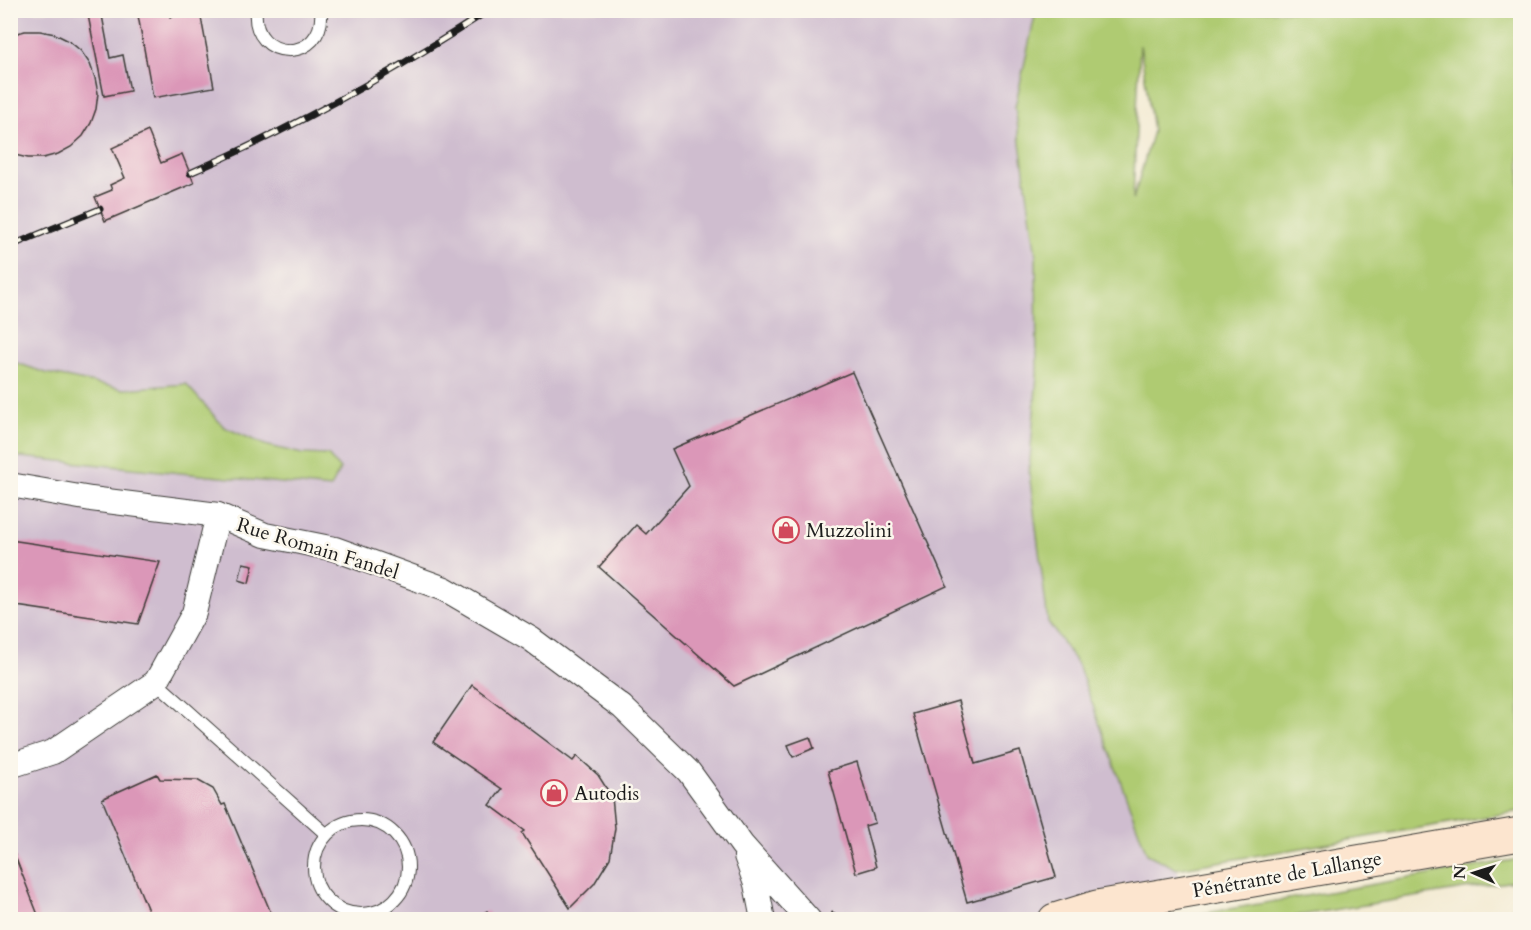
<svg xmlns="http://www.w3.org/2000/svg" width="1531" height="930" viewBox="0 0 1531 930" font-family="Cardo,serif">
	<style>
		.industrial { fill: #cfbdcf }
		.green { fill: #afcb72; stroke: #667447; stroke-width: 1.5; fill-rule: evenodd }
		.building { fill: #db97b8 }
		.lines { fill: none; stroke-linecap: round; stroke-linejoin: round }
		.lane-casing { stroke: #3c3b37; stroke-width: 14 }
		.street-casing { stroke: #3c3b37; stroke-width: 26 }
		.secondary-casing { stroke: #3c3b37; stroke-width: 35 }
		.path { stroke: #3c3b37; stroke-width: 4; stroke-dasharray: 4.5 4.5; stroke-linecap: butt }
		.lane { stroke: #fff; stroke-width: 12 }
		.street { stroke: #fff; stroke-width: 24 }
		.secondary { stroke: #fce5cf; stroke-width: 33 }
		.rail-casing { stroke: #1c1c1c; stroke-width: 7 }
		.rail { stroke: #fbf7ec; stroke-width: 4.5; stroke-dasharray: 14; stroke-linecap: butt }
		.labels { text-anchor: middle; stroke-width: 5; stroke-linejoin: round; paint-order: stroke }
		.poi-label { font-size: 20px; fill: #1c1c1c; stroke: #fbf7ec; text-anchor: start }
		.street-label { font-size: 20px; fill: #1c1c1c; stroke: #fbf7ec }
	</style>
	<rect width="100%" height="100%" fill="#fbf7ec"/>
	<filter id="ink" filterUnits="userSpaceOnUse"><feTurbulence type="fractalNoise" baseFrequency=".0167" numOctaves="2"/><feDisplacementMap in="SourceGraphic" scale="12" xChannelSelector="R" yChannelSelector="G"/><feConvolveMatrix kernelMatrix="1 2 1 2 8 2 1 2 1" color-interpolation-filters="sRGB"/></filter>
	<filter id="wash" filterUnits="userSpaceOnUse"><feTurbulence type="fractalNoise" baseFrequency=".008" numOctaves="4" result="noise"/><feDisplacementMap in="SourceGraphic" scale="24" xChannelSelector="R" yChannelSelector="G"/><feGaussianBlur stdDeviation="1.35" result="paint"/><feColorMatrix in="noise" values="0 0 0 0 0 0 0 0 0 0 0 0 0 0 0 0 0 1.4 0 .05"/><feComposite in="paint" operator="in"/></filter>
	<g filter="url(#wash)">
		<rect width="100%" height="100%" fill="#f3ead2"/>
		<path class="industrial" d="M10 11H1036L1015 107 1036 256 1037 375 1029 472 1048 622 1078 665 1147 854 1177 869 1185 892 1055 920 11 919Z"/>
		<path class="green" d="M1036 11H1520V811L1177 869 1147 854 1078 665 1048 622 1029 472 1037 375 1036 256 1015 107ZM1140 45 1153 131 1133 200V199Z
			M11 361 46 373 123 389 186 384 224 427 265 445 302 454 328 455 340 469 331 488 11 456Z
			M1520 859V880L1277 919H1171Z"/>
		<g id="blocks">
			<path class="building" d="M87 10H101L110 58 123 55 130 91 104 96Z
				M137 10H168L170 17 200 12 214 87 153 98Z
				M25 31H40L55 34 69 41 81 51 90 64 95 78 98 93 96 109 91 123 83 136 71 147 58 154 43 158H28L10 154V35Z
				M148 131 161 163 182 154 194 183 105 221 95 197 112 190 110 185 125 178 112 148Z
				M852 372 947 586 734 686 599 567 636 525 646 534 689 486 672 449Z
				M10 540 160 562 138 624 10 605Z
				M243 563 253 565 249 583 239 580Z
				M472 685 573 761 577 756 598 775 612 797 615 828 610 858 594 884 570 908 522 833 525 831 490 805 502 789 433 742Z
				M958 701 975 764 1020 751 1056 877 967 902 913 714Z
				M810 737 814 748 793 757 788 745Z
				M857 762 875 823 865 826 876 867 856 873 828 771Z
				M157 774 160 779 197 780 213 789 222 805 225 804 274 920H152L102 799Z
				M10 846H11L40 920H10Z
				M487 911 493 920H472Z
				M1520 915V920H1486V918Z"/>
		</g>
	</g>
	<g filter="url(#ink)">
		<use href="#blocks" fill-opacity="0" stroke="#3c3b37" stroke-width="1.5"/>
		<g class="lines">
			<defs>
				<path id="lane" d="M256 10C251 63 326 64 321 10
					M156 682 326 834
					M314 867a47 47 0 1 1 94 0a47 47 0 1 1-94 0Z"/>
				<path id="street" d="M10 485 91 499 218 515 265 535 335 549 445 589 531 639 622 707 689 772 742 845 809 920
					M10 766 53 752 156 682 194 613 218 515
					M746 856 756 884 763 920"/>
				<path id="secondary" d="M1055 920 1097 907 1520 834"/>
			</defs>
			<use href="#lane" class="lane-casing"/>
			<use href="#street" class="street-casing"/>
			<use href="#secondary" class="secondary-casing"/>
			<path class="path" d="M831 913 844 920"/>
			<use href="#lane" class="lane"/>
			<use href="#street" class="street"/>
			<use href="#secondary" class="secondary"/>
			<defs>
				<path id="rail" d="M190 173C294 128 394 72 489 10
					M10 246 100 209"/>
			</defs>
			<use href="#rail" class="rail-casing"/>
			<use href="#rail" class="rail"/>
		</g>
	</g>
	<defs>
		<symbol id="shop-ring" viewBox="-11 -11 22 22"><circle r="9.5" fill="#fbf7ec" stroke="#d1495b" stroke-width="1.5"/><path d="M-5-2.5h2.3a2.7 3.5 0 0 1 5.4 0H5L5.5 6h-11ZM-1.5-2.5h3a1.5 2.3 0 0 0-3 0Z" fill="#d1495b"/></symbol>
	</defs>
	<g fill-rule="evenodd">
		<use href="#shop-ring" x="771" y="515" width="30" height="30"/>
		<use href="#shop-ring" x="539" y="778" width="30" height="30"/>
	</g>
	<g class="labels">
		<g class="poi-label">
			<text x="806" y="537">Muzzolini</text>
			<text x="574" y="800">Autodis</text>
		</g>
		<g class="street-label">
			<text transform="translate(318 548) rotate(17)" y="7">Rue Romain Fandel</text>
			<text transform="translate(1287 874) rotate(-10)" y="7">Pénétrante de Lallange</text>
		</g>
	</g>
	<rect width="1531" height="930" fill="none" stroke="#fbf7ec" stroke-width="36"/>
	<g transform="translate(1474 873) rotate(273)" stroke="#fbf7ec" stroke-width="4.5" paint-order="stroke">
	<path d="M0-4.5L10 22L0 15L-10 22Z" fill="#1c1c1c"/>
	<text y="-9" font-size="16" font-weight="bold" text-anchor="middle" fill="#1c1c1c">N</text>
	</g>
</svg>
